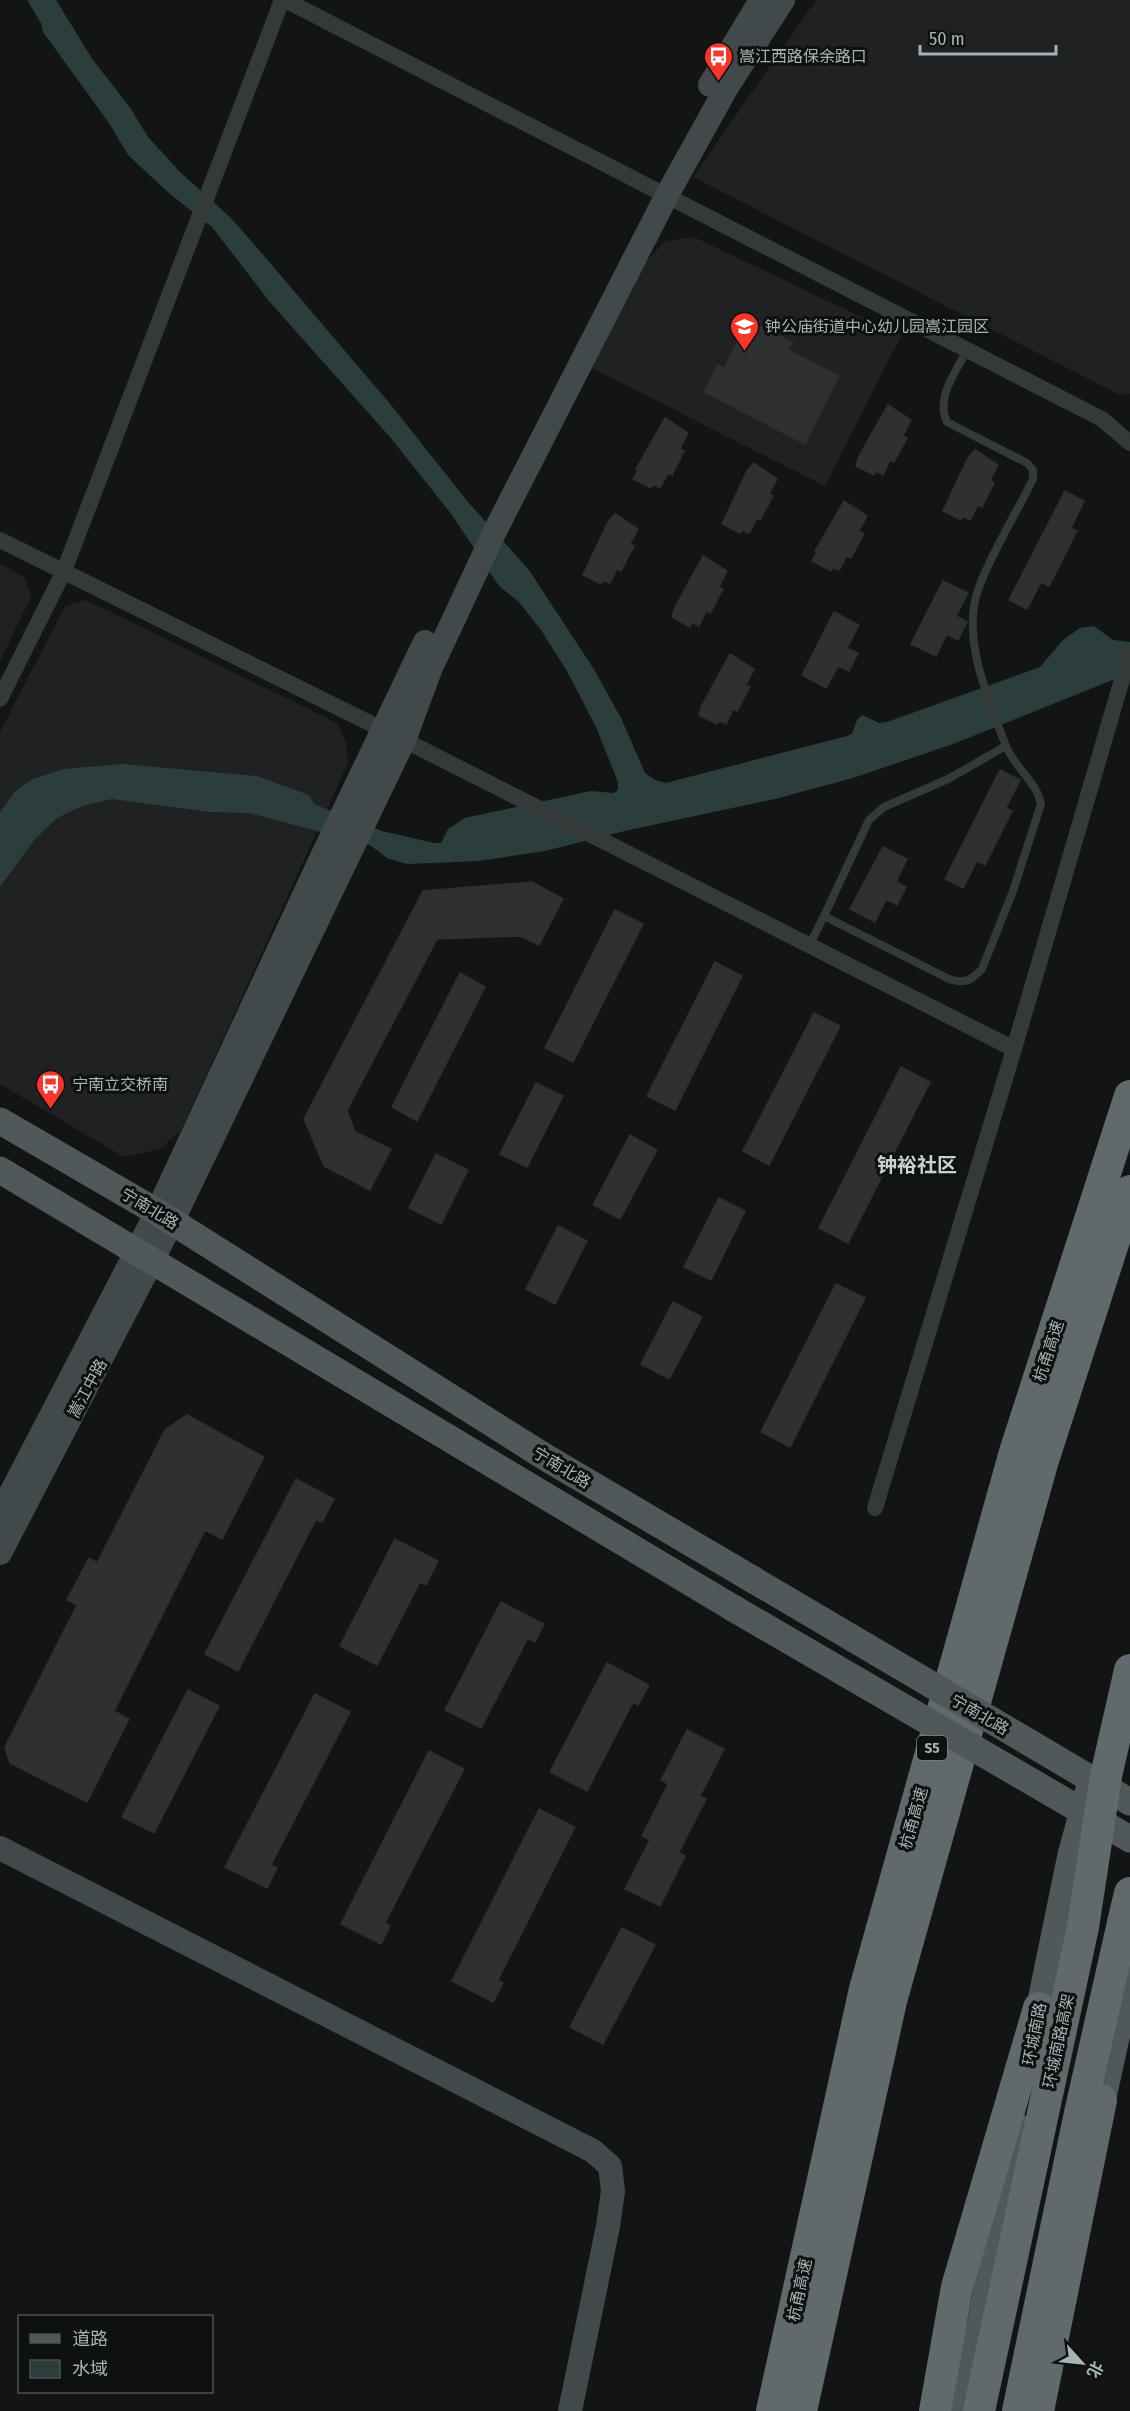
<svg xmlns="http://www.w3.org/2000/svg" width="1130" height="2411" viewBox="0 0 1130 2411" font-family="'Fira Sans Condensed','Noto Sans SC',sans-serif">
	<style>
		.built { fill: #1f2122 }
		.water { fill: #2c3e3c }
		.building { fill: #2e3031; stroke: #2d3031; stroke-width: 1.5 }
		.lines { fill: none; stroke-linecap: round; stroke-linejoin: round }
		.lane { stroke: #34393a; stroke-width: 8 }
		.street { stroke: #34393a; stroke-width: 16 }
		.secondary { stroke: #42494b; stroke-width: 24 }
		.primary { stroke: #50585a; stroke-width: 27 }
		.highway { stroke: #606a6c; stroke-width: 32 }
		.primary-bridge { stroke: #50585a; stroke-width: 27 }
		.highway-bridge { stroke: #606a6c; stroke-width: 32 }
		.labels { text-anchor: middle; stroke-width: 6; stroke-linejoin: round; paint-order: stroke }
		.shield { fill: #0f1010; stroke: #788484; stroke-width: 1.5 }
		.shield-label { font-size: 15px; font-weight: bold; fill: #a5b5b6 }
		.poi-label { font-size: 16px; fill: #a5b5b6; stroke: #0f1010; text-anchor: start }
		.street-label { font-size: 16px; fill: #a5b5b6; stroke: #0f1010 }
		.quarter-label { font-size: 20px; font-weight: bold; fill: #c6d1d2; stroke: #0f1010 }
	</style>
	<rect width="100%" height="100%" fill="#131515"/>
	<path class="built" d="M816 0H1130V394L1120 395 693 177Z
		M694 237 901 336 825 486 587 366 634 275 665 241Z
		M0 564 25 578 31 597 0 661Z
		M86 600 337 723 346 742 348 763 182 1129 160 1149 124 1157 0 1084V732L65 606Z"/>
	<path class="water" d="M27 0H56L93 60 129 106 148 137 180 172 231 218 259 250 391 405 468 502 529 570 595 671 621 718 645 773 655 780 666 783 847 736 852 734 857 720 862 715 879 723 887 722 1040 667 1063 640 1080 628 1094 626 1113 640 1130 642V673L953 744 853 778 775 799 629 830 545 851 479 861 407 864 387 858 370 845 249 813 210 812 112 799 82 806 57 818 35 839 0 887V812L15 791 33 779 64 769 122 764 257 776 309 795 314 804 382 831 434 843H441L448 829 465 818 591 791 613 793 618 790V782L596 727 568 673 541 630 519 602 499 586 452 515 390 437 269 301 212 227 170 194 128 155 109 123 43 32 41 23Z"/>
	<path class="building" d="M748 320 792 342 788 350 839 376 805 444 704 392 718 365 724 368Z
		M888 405 911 420 903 436 907 438 894 462 890 460 883 475 876 471 874 475 856 466 859 456Z
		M665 418 688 433 680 449 684 451 672 475 668 473 660 488 653 484 651 488 633 479 638 470 636 469Z
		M975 450 998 465 990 481 994 483 982 507 978 505 970 520 963 516 961 520 943 511 968 458Z
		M754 463 777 479 769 494 773 496 760 520 757 518 749 533 742 530 740 533 722 524 747 471Z
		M1065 491 1084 501 1071 528 1077 531 1049 586 1041 582 1027 609 1009 600Z
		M844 501 867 516 859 531 864 534 851 558 847 556 839 570 833 567 831 571 812 561 817 552 815 551Z
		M615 514 638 529 630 544 634 546 621 571 617 569 610 583 603 580 601 584 583 575 608 522Z
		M703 556 727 571 719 587 723 589 710 613 706 611 699 626 692 622 690 627 672 617 675 607Z
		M943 581 968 593 956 616 967 622 958 640 947 634 936 656 911 644Z
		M834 612 859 625 847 648 858 653 849 671 838 666 826 688 802 675Z
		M730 654 754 669 746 685 750 687 737 711 733 709 726 724 719 720 717 724 699 715 702 705Z
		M1000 770 1020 780 1006 808 1012 811 985 865 977 861 963 888 945 879Z
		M883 847 907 859 896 882 906 887 897 905 886 899 875 922 850 909Z
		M532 882 563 899 539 945 520 936 437 939 347 1110 355 1132 391 1149 370 1190 324 1166 304 1119 423 891Z
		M615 910 643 924 573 1062 545 1048Z
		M715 962 742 976 675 1110 647 1096Z
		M460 973 485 987 417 1121 392 1107Z
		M814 1013 840 1026 769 1165 743 1151Z
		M901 1067 930 1082 848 1243 819 1228Z
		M536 1083 563 1096 527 1167 500 1154Z
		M630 1135 657 1150 620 1219 593 1205Z
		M436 1154 468 1170 441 1224 409 1208Z
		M719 1198 745 1211 711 1280 684 1267Z
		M558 1226 587 1241 555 1304 526 1289Z
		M836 1284 865 1298 790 1447 761 1432Z
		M673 1302 702 1317 669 1379 641 1364Z
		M187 1415 264 1457 222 1539 205 1530 114 1711 129 1719 87 1802 10 1763 5 1747 77 1605 67 1600 89 1558 97 1563 165 1430Z
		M296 1479 334 1499 322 1522 316 1519 238 1671 205 1654Z
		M395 1539 438 1561 426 1585 420 1582 377 1665 340 1646Z
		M501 1602 544 1624 535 1642 528 1638 481 1728 445 1710Z
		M607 1663 649 1685 638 1705 633 1702 587 1791 550 1772Z
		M188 1690 219 1706 154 1833 122 1817Z
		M315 1694 350 1712 271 1865 277 1868 267 1888 225 1867Z
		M687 1730 724 1749 700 1796 706 1799 679 1852 685 1856 660 1906 625 1889 650 1840 642 1836 668 1784 661 1780Z
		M429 1751 464 1769 385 1923 390 1926 381 1944 341 1924Z
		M539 1809 575 1827 498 1980 503 1983 493 2002 452 1981Z
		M622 1928 655 1945 603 2044 570 2027Z"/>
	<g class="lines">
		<path class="lane" d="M824 916 869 820 884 807 948 779 1006 746
			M809 946 824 916 949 979C964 984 971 981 982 969L1013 891 1041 804C1037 782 1014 767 1006 746 989 701 961 639 978 590 990 555 1016 514 1033 479V470L1027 463 947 422C935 398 956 372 967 350"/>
		<path class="street" d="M285 0 1102 419 1130 443
			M0 540 404 740 1014 1049 875 1508
			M0 699 64 571 282 0
			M1014 1049 1130 652"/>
		<path class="secondary" d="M710 85 761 0
			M0 1514 157 1212 319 863 425 642
			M0 1553 172 1222 404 740 430 670 496 529 667 195 727 87 783 0
			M0 1848 593 2151 610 2166 613 2191 608 2226 570 2411"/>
		<path class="primary" d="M0 1121 157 1212 545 1457 752 1579
			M0 1170 733 1608
			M1035 2030 1071 1855 1089 1789
			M1098 2120 1130 1974
			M960 2411 981 2321 1017 2126"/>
		<path class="highway" d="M1123 1923 1130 1893
			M772 2411 865 1989 1015 1452 1130 1096
			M801 2411 891 2001 1043 1460 1130 1191
			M935 2411 957 2287 1039 2008
			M1038 2411 1101 2100"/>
		<path class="primary-bridge" d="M752 1579 1130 1802
			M733 1608 1130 1839"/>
		<path class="highway-bridge" d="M979 2411 1083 1927 1106 1776 1130 1670
			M1018 2411 1080 2113 1123 1923"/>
	</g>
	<defs>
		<symbol id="bus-pin" viewBox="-11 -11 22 30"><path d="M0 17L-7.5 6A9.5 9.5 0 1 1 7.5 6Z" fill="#f73529" stroke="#0f1010"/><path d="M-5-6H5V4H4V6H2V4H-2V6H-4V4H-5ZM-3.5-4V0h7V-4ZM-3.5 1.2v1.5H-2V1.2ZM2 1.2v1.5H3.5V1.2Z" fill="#fff"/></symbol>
		<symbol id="school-pin" viewBox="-11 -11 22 30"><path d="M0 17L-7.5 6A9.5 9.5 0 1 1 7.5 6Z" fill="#f73529" stroke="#0f1010"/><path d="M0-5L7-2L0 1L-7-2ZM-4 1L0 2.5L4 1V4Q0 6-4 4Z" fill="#fff"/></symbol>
	</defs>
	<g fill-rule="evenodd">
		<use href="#bus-pin" x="702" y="40" width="33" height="45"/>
		<use href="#school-pin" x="728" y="310" width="33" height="45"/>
		<use href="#bus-pin" x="34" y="1068" width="33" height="45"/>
	</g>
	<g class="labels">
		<rect class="shield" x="917" y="1736" width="30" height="24" rx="4.5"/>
		<g class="shield-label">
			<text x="932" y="1753">S5</text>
		</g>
		<g class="poi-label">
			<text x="739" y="62">嵩江西路保余路口</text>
			<text x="765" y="332">钟公庙街道中心幼儿园嵩江园区</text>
			<text x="72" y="1090">宁南立交桥南</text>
		</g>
		<g class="street-label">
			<text transform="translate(150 1208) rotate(31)" y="6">宁南北路</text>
			<text transform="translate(1048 1351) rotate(-72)" y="6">杭甬高速</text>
			<text transform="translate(87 1388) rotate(-62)" y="6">嵩江中路</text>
			<text transform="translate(562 1467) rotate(31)" y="6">宁南北路</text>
			<text transform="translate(980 1714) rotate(30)" y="6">宁南北路</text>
			<text transform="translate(913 1818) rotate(-74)" y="6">杭甬高速</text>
			<text transform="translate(1034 2034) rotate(-79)" y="6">环城南路</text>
			<text transform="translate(1058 2041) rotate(-78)" y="6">环城南路高架</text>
			<text transform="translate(799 2290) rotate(-78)" y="6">杭甬高速</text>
		</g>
		<g class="quarter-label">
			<text x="917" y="1172">钟裕社区</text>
		</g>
	</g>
	<rect x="18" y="2315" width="195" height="78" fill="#0f1010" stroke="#4b5252" stroke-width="1.5"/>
	<rect x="30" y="2334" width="30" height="9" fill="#50585a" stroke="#4b5252" stroke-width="1.5"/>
	<text x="72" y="2345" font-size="18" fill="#a5b5b6">道路</text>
	<rect x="30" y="2360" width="30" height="18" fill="#2c3e3c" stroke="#4b5252" stroke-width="1.5"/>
	<text x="72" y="2375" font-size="18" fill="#a5b5b6">水域</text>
	<g transform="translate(1082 2363) rotate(117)" stroke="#0f1010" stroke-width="4.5" paint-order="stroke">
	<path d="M0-4.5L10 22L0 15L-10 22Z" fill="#a5b5b6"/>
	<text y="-9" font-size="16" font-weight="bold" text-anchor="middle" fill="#a5b5b6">北</text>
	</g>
	<path d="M920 45v9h136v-9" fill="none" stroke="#a5b5b6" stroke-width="3"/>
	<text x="929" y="45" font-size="18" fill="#a5b5b6" stroke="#0f1010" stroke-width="4.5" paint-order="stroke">50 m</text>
</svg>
